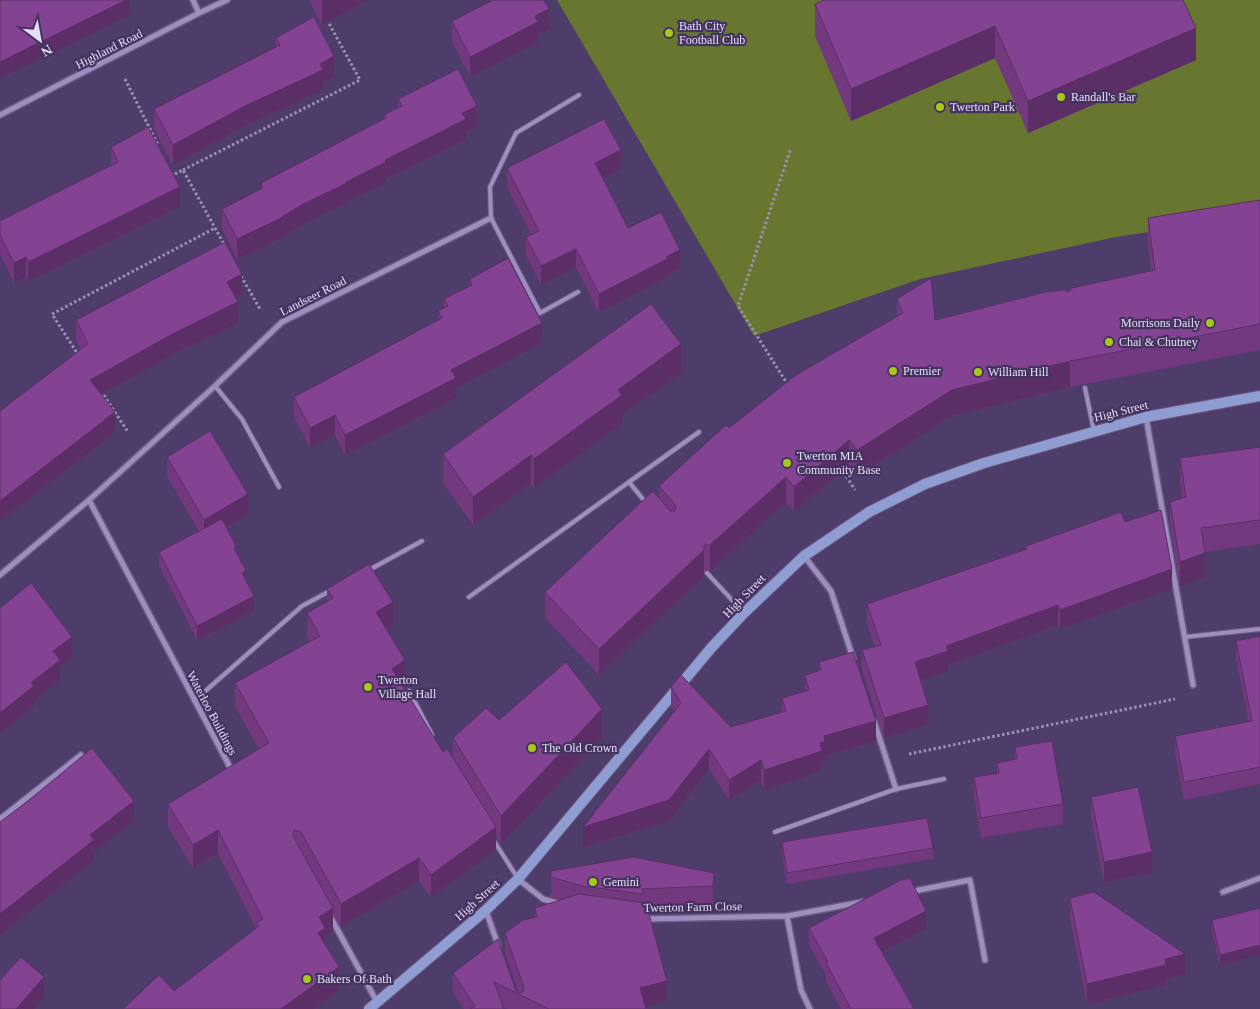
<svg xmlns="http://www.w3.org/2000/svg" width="1260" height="1009" viewBox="0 0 1260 1009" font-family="'Times New Roman',serif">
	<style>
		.green { fill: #67772f }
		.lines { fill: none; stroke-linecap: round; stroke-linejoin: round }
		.lane-casing { stroke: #695b81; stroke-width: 6 }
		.street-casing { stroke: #695b81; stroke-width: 8 }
		.secondary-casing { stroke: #695b81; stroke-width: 12 }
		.path { stroke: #9c8fb4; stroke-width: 3; stroke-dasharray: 2.5 2.5; stroke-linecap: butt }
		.lane { stroke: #9f8dc0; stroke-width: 4 }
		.street { stroke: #9f8dc0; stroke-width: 5 }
		.secondary { stroke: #909dd2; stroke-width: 10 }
		.wall { fill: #72397e }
		.shaded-wall { fill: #5c2e67 }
		.building { fill: #844293; stroke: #5c2e67 }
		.poi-dot { fill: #a9c719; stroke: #44335f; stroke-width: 2 }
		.labels { text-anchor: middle; stroke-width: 4.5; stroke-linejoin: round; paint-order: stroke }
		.poi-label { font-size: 12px; fill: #e6ddf9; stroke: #44335f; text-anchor: start }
		.street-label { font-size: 12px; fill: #e6ddf9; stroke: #44335f }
	</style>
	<rect width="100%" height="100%" fill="#4e3d6b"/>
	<path class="green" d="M557 0H1260V215L1116 237 920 279 754 336Z"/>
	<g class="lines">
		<defs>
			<path id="lane" d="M578 292 540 313 491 218 490 187 516 133 579 95
				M215 386 242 419 279 487
				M1085 388 1094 431
				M629 482 699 432
				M369 570 422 541
				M707 573 744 613
				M469 597 629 482 647 504
				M1185 637 1260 629
				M409 691 432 735
				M194 701 302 606 330 591
				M775 832 896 789 944 779
				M494 841 517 877"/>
			<path id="street" d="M199 13 227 0
				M0 115 199 13 193 0
				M1146 417 1193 685
				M89 500 231 769
				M804 556 831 591 853 658
				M0 575 89 500 215 386 282 322 491 218
				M874 721 896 789
				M0 819 81 755
				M518 879 543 899 560 904
				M909 892 970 880 985 960
				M1223 892 1260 878
				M486 911 498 945
				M330 916 377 1002
				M787 916 801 990 810 1009
				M644 919 787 916 862 902"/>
			<path id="secondary" d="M369 1009 486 910 518 879 712 647 744 613 804 556 869 512 925 484 984 463 1146 417 1260 396"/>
		</defs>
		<use href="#lane" class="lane-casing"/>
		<use href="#street" class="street-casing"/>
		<use href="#secondary" class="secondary-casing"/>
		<path class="path" d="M125 79 158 145
			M183 170 360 80 326 18
			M171 173 173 175 183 170 225 246
			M241 276 260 309
			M79 356 52 314 215 228
			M788 385 738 306 791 148
			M101 391 128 432
			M841 468 855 490
			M909 754 1175 699"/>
		<use href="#lane" class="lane"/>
		<use href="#street" class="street"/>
		<use href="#secondary" class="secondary"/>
	</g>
	<path class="wall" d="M309 0H369L322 25Z
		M1183 0 1196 60 1028 133 995 58 851 121 815 36V4Z
		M452 21 549 29 538 34V42L470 77 452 41Z
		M276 38 334 76 323 82V90L245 126 173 165 154 129V109L276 47Z
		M398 99 477 126 466 132V139L386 179V183L347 201V203L303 224 279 239 237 259 222 229V209L261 189V183L384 119V115L398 107Z
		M111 147 180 207 28 282 26 277 14 283 0 255V221L111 166Z
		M507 168 621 169 603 178 628 228 680 268 667 275V277L599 313 576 267 541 285 526 255V237L531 234 507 187Z
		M1260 200V350L1070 387 952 416 857 476 849 465 794 512 786 502 710 571H704V576L599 675 545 618V592L659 497V486L729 428 897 316V299L935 320 1069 292 1151 271 1148 243V218Z
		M470 279 542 343 456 388V398L345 455 335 435 310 448 294 417V397L438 320V311L444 308V299L470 286Z
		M242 294 236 297 238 323 176 353 101 394 115 432 81 350 76 340V320Z
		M681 373 622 415V424L534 488 531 483 473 525 443 483V454Z
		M1260 447V544L1205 552V577L1180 586 1170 526V502L1182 498 1180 482V458Z
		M167 457 248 514 226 527 236 553 246 581 254 611 197 640 159 566V552L199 531 167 477Z
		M1125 522 1172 589 1060 629 1058 625 948 665V671L920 680 928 725 884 738 862 670V650L875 647 867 624V604L1026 549V546Z
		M327 589 393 625 386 629 405 683 402 685 443 752 453 758V738L499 720 602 738 501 844 496 836V850L431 898 419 881 341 927 333 913V931L325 936V944L339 990 174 991 256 928 218 853 193 868 168 827V804L259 749 235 706V683L310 642 307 636V613L327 601Z
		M1260 636V784L1184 800 1175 753V736L1249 722 1236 659V641Z
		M819 662 876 741 825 756V761L822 762V771L764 790 761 780 729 800 709 769 669 821 583 847 674 712 671 707V687L731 727 782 712V698L805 691V675L819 671Z
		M1015 747 1063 804V824L981 838 974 798V777L997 773V763L1015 760Z
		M1091 797 1152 872 1104 882 1091 817Z
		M782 842 933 848V859L787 884 782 853Z
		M551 871 714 873 713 906 647 908 667 1001 645 1006 646 1009H508L503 1007 504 1009H464L453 993V973L498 939 516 991 519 993 505 953V933L535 917V908L561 900 551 897Z
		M1070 898 1185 974 1166 979V985L1087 1004 1070 918Z
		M1260 908V955L1220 965 1212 931V920Z
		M809 928 926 929 882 952 914 1009H841L826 981V975L809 946Z"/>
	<path class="shaded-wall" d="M126 0H130V15L0 78V62Z
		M322 0H369L322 25Z
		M549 9V29L538 34V42L470 77V57L535 16Z
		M995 26V58L851 121V89Z
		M1196 28V60L1028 133V101Z
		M334 56V76L323 82V90L245 126 173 165V145Z
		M477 106V126L466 132V139L386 179V183L347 201V203L303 224 279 239 237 259V239L346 182 385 160 462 113Z
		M621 150V169L595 182V163Z
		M180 187V207L28 282V262Z
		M576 249V267L541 285V266Z
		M680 250V268L667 275V277L599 313V294Z
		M26 257V277L14 283V263Z
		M242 274V294L227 302V282Z
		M238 302V323L176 353 90 400V380L176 332Z
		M542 323V343L456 388V398L345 455V435L451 370Z
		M681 344V373L622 415V424L534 488V459L618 390Z
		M1070 361V387L952 416 857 476V450L952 390Z
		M115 412V432L0 521V501Z
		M335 415V435L310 448V428Z
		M849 440V465L794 512V487Z
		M531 455V483L473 525V497Z
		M786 477V502L710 571V545Z
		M248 494V514L204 540V520Z
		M704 550V576L599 675V649Z
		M1205 553V577L1180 586V562Z
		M1172 569V589L1060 629V610Z
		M246 571V585L242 573Z
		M254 596V611L197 640V626Z
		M393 602V625L376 635V612Z
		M1058 605V625L948 665V671L915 682V662L946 646Z
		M72 637V658L60 666V680L34 701V706L0 733V713L31 683 53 651Z
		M405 660V683L392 692V669Z
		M928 705V725L884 738V718Z
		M602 709V738L501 844V816Z
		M876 721V741L825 756V761L822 762V771L764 790V770L820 743 824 736Z
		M709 749V769L669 821 583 847V827Z
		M761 760V780L729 800V780Z
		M134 801V821L94 852V860L0 935V914L90 835Z
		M496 827V850L431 898V875Z
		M218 830V853L193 868V845Z
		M1152 852V872L1104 882V862Z
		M419 858V881L341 927V904Z
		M714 873V893L713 906V886Z
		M333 908V931L325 936V951L318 933 319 917Z
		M926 911V929L874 956V938Z
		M1260 945V955L1220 965V955Z
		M1185 954V974L1166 979V985L1087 1004V984L1165 959Z
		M339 967V990L313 1009H281Z
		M44 977V997L34 1009H16Z
		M667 981V1001L640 1008V988Z"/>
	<path class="building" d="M2 0H126L0 62V1Z
		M493 0H544L549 9 535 16 538 22 470 57 452 21Z
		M824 0H1183L1196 28 1028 101 995 26 851 89 815 4Z
		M314 17 334 56 320 64 323 70 245 106 173 145 154 109 280 45 276 38Z
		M458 69 477 106 462 113 466 119 385 160 386 162 346 182 347 183 303 204 279 219 237 239 222 209 263 188 261 183 386 118 384 115 402 106 398 99Z
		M604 119 621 150 595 163 628 228 661 212 680 250 666 257 667 259 599 294 576 249 541 266 526 237 539 231 507 168Z
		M148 127 180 187 28 262 26 257 14 263 0 235V221L118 162 111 147Z
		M1260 200V324L1070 361 952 390 857 450 849 440 794 487 786 477 710 545H704V550L599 649 545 592 653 491 670 511H675L676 506 659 486 726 425 729 428 796 375 903 313 897 299 931 278 935 320 1046 292 1065 290 1069 292 1072 288 1155 270 1148 218Z
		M225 242 242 274 227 282 238 302 176 332 90 380 115 412 0 501V411L88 344 76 320Z
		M508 258 542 323 451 370 456 378 345 435 335 415 310 428 294 397 442 318 438 311 448 306 444 299 472 285 470 279Z
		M651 304 681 344 618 390 622 395 534 459 531 455 473 497 443 454Z
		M210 431 248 494 204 520 167 457Z
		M1260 447V520L1201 528 1205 553 1180 562 1170 502 1186 497 1180 458Z
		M1161 510 1172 569 1060 610 1058 605 946 646 948 651 915 662 928 705 884 718 862 650 881 645 867 604 1027 549 1026 546 1121 512 1125 522Z
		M222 519 236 546 234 548 246 571 242 573 254 596 197 626 159 552Z
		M369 564 393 602 376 612 405 660 392 669 443 752 447 748 496 827 431 875 419 858 341 904 301 832 294 830 293 836 333 908 319 917 325 928 318 933 339 967 281 1009H123L159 975 174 991 259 926 256 923 263 919 218 830 193 845 168 804 269 743 235 683 320 636 307 613 333 598 327 589Z
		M31 583 72 637 53 651 60 660 31 683 34 686 0 713V608Z
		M1260 636V767L1184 782 1175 736 1252 721 1236 641Z
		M853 652 876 721 824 736 825 741 820 743 822 751 764 770 761 760 729 780 709 749 669 800 583 827 681 703 671 687 681 675 731 727 786 711 782 698 809 690 805 675 821 670 819 662Z
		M566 662 602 709 501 816 453 738 486 708 499 720Z
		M1052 741 1063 804 981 818 974 777 999 773 997 763 1017 759 1015 747Z
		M92 748 134 801 90 835 94 840 0 914V822L27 802Z
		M1138 787 1152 852 1104 862 1091 797Z
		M927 818 933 848 787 873 782 842Z
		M634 857 714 873 713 886 642 889 643 894 582 886 551 877V871Z
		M910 878 926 911 874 938 914 1009H851L826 963 828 962 809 928 901 880Z
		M1094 892 1185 954 1165 959 1166 965 1087 984 1070 898Z
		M579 894 646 903 667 981 640 988 646 1009H549L494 982 504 1009H470L475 1006 453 973 498 939 516 991 519 993 523 992 524 988 505 933 523 920 537 917 535 908Z
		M1260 908V945L1220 955 1212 920Z
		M21 957 44 977 16 1009H0V980Z"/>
	<g class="poi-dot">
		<circle cx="669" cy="33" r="5"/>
		<circle cx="1061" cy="97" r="5"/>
		<circle cx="940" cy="107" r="5"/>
		<circle cx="1210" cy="323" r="5"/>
		<circle cx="1109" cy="342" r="5"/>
		<circle cx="893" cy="371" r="5"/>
		<circle cx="978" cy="372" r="5"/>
		<circle cx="787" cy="463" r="5"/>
		<circle cx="368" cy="687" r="5"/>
		<circle cx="532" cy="748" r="5"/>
		<circle cx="593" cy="882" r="5"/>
		<circle cx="307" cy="979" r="5"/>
	</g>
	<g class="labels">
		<g class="poi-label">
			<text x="679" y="30">Bath City<tspan x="679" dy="14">Football Club</tspan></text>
			<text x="1071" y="101">Randall's Bar</text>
			<text x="950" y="111">Twerton Park</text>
			<text x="1200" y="327" text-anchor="end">Morrisons Daily</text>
			<text x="1119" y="346">Chai &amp; Chutney</text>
			<text x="903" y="375">Premier</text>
			<text x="988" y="376">William Hill</text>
			<text x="797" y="460">Twerton MIA<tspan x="797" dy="14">Community Base</tspan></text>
			<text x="378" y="684">Twerton<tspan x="378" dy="14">Village Hall</tspan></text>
			<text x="542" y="752">The Old Crown</text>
			<text x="603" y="886">Gemini</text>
			<text x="317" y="983">Bakers Of Bath</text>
		</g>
		<g class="street-label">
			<text transform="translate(109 49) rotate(-27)" y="4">Highland Road</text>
			<text transform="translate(313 296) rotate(-27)" y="4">Landseer Road</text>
			<text transform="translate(1121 411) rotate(-14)" y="4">High Street</text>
			<text transform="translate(744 596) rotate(-46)" y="4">High Street</text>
			<text transform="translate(212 713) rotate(62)" y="4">Waterloo Buildings</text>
			<text transform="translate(477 900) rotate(-42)" y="4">High Street</text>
			<text transform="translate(693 907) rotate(-1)" y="4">Twerton Farm Close</text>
		</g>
	</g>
	<g transform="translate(40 40) rotate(148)" stroke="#44335f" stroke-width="4" paint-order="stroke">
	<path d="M0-4L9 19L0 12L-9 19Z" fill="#e6ddf9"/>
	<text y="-8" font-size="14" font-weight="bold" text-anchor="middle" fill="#e6ddf9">N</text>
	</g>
</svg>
